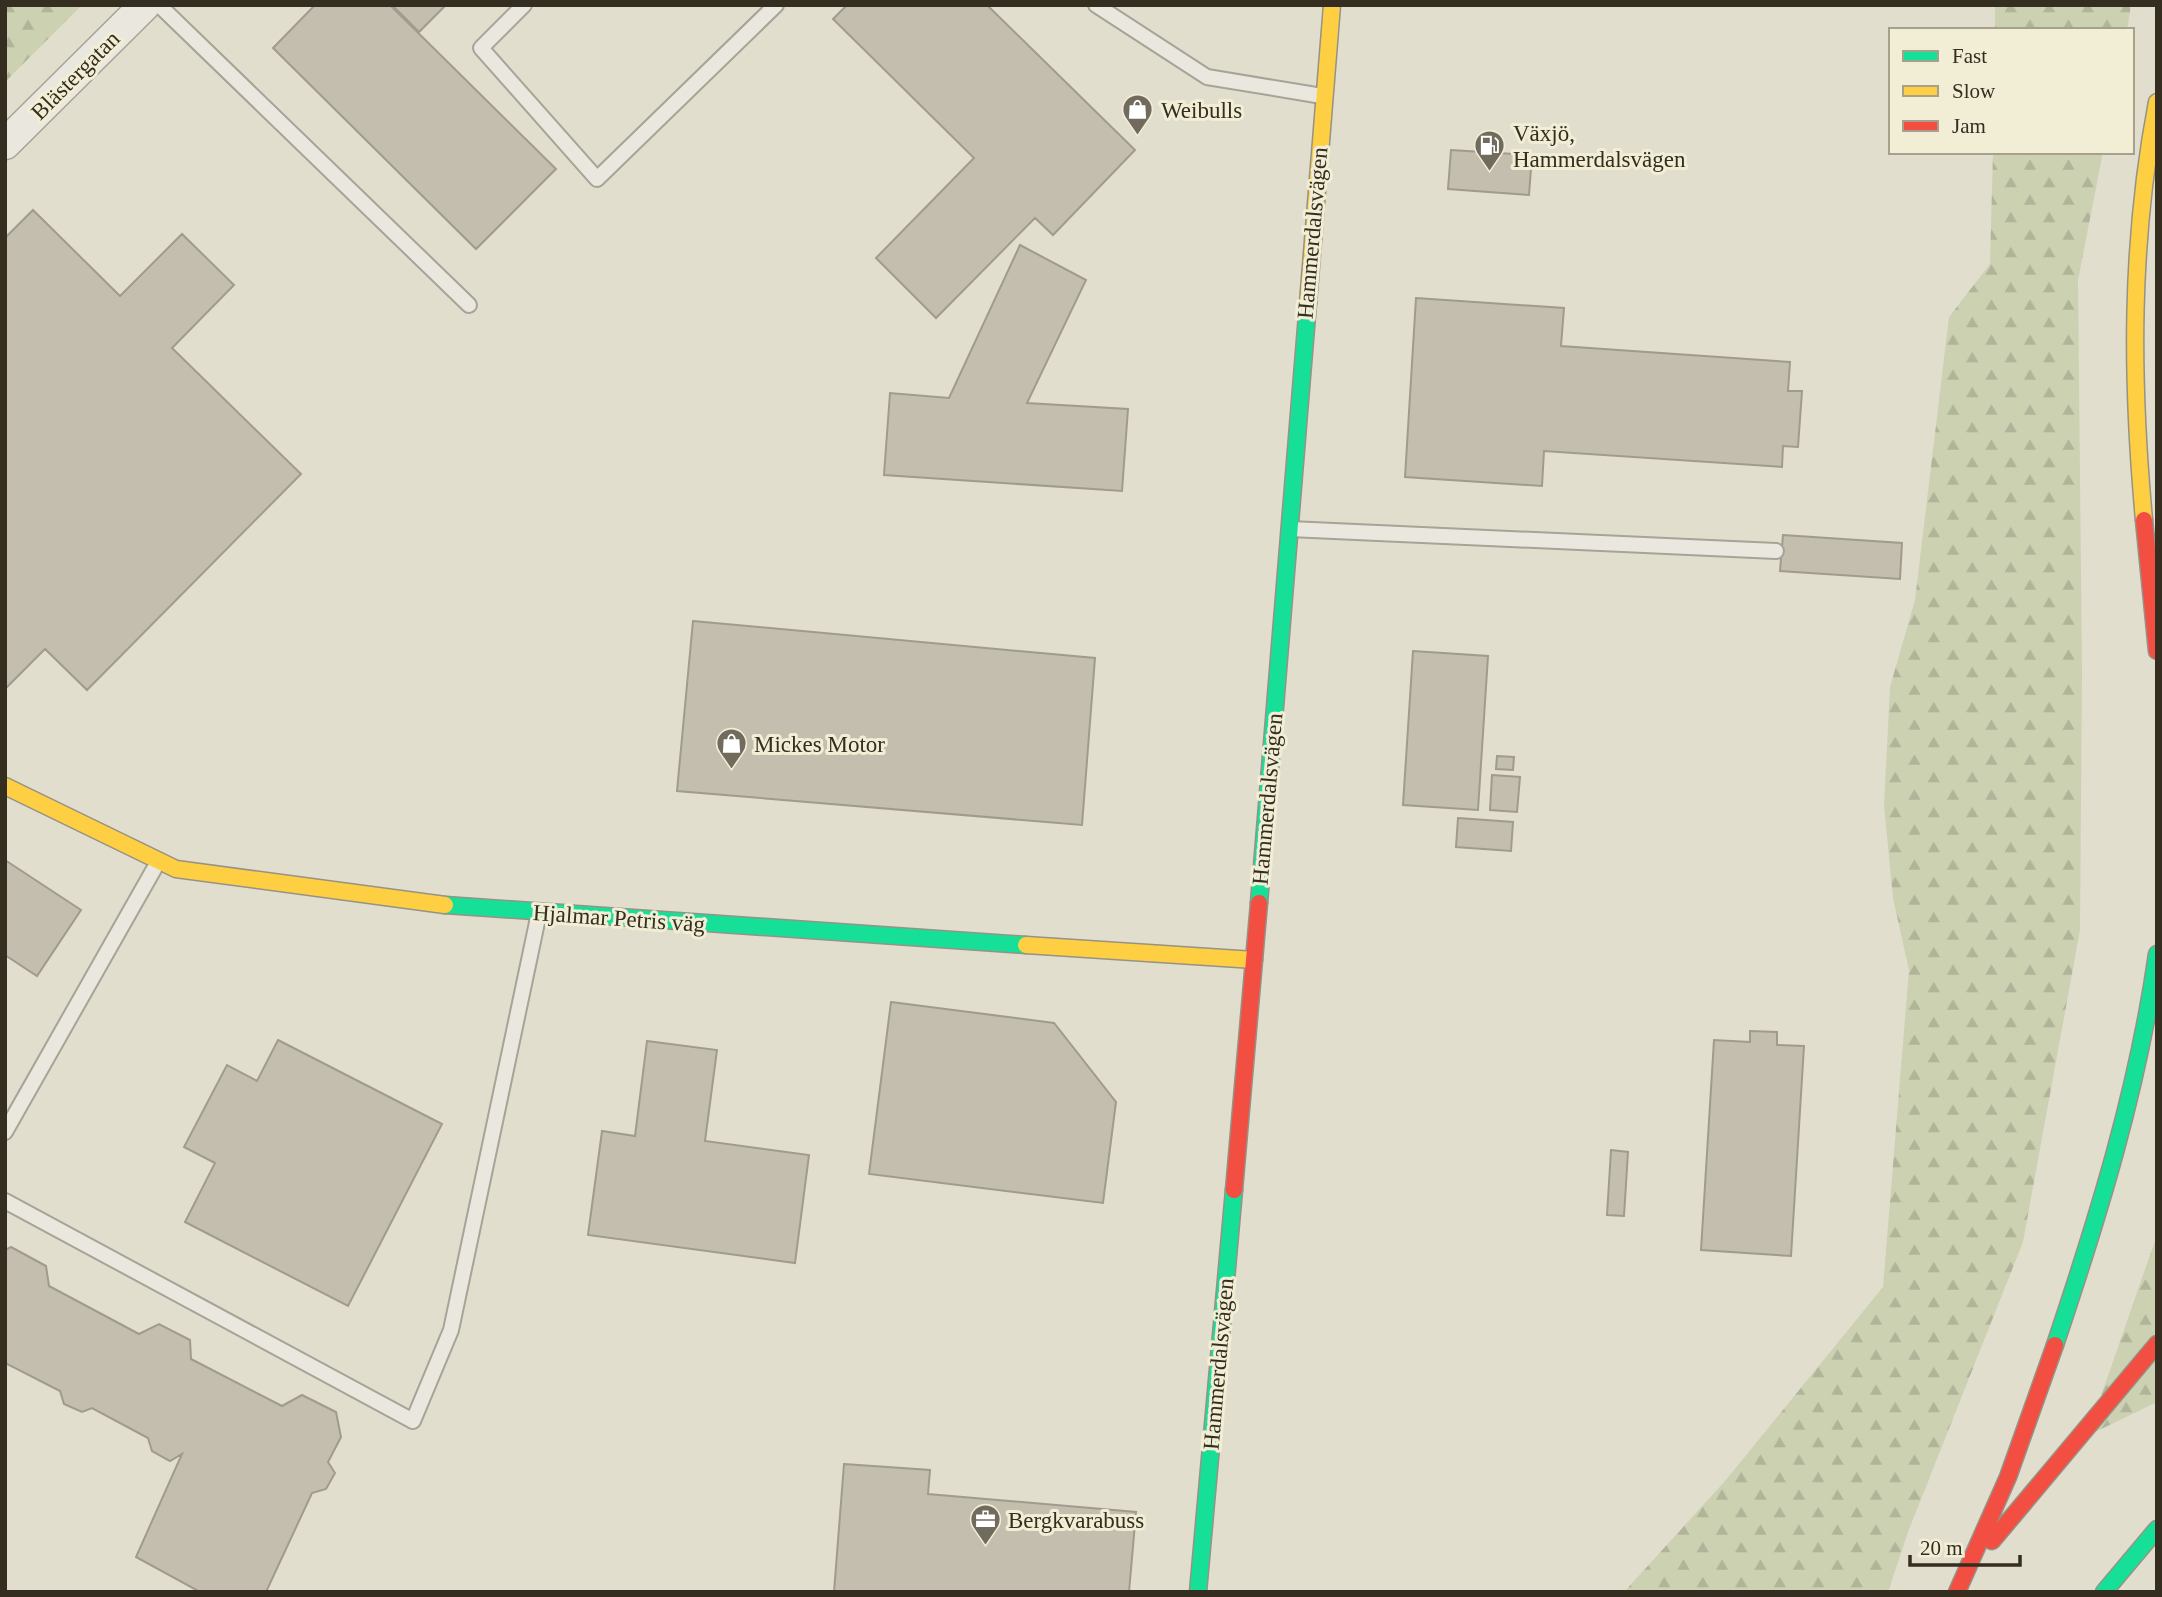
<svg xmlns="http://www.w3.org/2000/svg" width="2162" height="1597" viewBox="0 0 2162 1597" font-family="Georgia,serif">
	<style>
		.forest { fill: url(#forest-firs) }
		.building { fill: #c4beaf; stroke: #a19b8e; stroke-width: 2 }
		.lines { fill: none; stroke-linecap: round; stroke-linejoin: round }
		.lane-casing { stroke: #a6a397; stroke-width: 18 }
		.street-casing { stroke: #a6a397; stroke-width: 33 }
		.fast-casing { stroke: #969286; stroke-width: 19 }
		.slow-casing { stroke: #969286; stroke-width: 19 }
		.jam-casing { stroke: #969286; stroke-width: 19 }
		.lane { stroke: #eae8de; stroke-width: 14 }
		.street { stroke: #eae8de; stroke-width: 30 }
		.fast { stroke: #16e098; stroke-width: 16 }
		.slow { stroke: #ffcf43; stroke-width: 16 }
		.jam { stroke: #f24e42; stroke-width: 16 }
		.labels { text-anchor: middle; stroke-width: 6; stroke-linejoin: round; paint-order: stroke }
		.street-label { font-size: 23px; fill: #342d20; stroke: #f1eed5 }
		.poi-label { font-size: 23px; fill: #342d20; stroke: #f1eed5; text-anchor: start }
	</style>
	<defs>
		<pattern id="forest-firs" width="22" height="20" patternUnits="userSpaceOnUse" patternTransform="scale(1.75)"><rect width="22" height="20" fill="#ccd1b2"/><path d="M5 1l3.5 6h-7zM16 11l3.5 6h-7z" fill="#b0b499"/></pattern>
	</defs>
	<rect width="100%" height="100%" fill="#e1dece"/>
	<path class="forest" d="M5 5H82L5 82Z
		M1995 5H2131L2127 30H1995Z
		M1993 152H2103L2078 280 2082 672 2080 930 2023 1242 1908 1532 1888 1592H1624L1725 1481 1883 1287 1909 970 1893 898 1884 805 1890 687 1915 600 1949 317 1990 264Z
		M2157 1235V1402L2087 1436Z"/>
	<path class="building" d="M315 5H390L556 169 476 249 273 48Z
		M392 5H446L419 32Z
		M847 5H987L1135 150 1053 235 1035 218 936 318 876 258 974 158 833 19Z
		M1451 150 1532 155 1529 195 1448 189Z
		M33 210 120 296 182 234 234 285 172 348 301 474 87 690 45 649 5 689V238Z
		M1020 245 1086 280 1027 403 1128 409 1122 491 884 475 890 393 949 398Z
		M1416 298 1564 308 1561 346 1790 362 1788 391H1802L1798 447 1783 446 1782 467 1544 451 1542 486 1405 477Z
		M1783 535 1902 543 1900 579 1780 571Z
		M693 621 1095 658 1082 825 677 791Z
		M1413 651 1488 656 1478 810 1403 805Z
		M1497 756 1514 757 1513 770 1496 769Z
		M1492 775 1520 777 1517 812 1490 810Z
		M1458 818 1513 822 1511 851 1456 847Z
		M5 860 81 910 37 976 5 955Z
		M891 1002 1054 1023 1116 1102 1103 1203 869 1174Z
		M1750 1031 1777 1032V1045L1804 1046 1791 1256 1701 1250 1714 1040 1750 1042Z
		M278 1040 442 1124 348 1306 185 1222 215 1163 184 1147 227 1065 257 1081Z
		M647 1041 717 1050 705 1141 809 1155 795 1263 588 1235 602 1131 635 1136Z
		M1611 1150 1628 1152 1624 1216 1607 1215Z
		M11 1247 46 1266 49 1286 139 1334 159 1324 190 1340 191 1359 282 1406 302 1395 336 1412 341 1437 328 1462 335 1473 326 1489 312 1493 266 1592H200L136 1557 182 1454 170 1461 152 1451 148 1438 92 1408 82 1412 64 1404 60 1391 5 1363V1250Z
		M844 1464 930 1470 928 1494 1136 1512 1129 1592H834Z"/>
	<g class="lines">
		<defs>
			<path id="lane" d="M159 5 469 305
				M524 5 481 48 597 179 776 5
				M1096 5 1207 77 1322 96
				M1290 529 1776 551
				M5 1132 158 862
				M5 1201 413 1421 451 1330 539 913"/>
			<path id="street" d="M5 144 145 5"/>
			<path id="fast" d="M1259 903 1308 303
				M445 905 1026 945
				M2055 1345C2098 1217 2138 1089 2157 954
				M1198 1592 1234 1190
				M2104 1592 2157 1529"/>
			<path id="slow" d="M1308 303 1332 5
				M2144 520C2131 378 2130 243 2157 102
				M5 786 176 869 445 905
				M1026 945 1254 960"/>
			<path id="jam" d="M2144 520 2157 651
				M1234 1190 1259 903
				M1992 1541 2157 1344
				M1957 1592 2008 1477 2055 1345"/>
		</defs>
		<use href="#lane" class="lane-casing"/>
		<use href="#street" class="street-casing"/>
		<use href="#fast" class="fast-casing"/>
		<use href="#slow" class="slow-casing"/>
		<use href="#jam" class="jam-casing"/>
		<use href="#lane" class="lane"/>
		<use href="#street" class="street"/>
		<use href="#fast" class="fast"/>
		<use href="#slow" class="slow"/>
		<use href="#jam" class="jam"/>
	</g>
	<defs>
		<symbol id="shop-pin" viewBox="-11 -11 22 30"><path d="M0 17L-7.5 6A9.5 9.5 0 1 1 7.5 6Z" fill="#716b5d" stroke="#f1eed5"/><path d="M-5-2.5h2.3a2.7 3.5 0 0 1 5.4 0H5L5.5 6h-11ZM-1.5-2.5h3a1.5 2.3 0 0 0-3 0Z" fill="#fff"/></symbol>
		<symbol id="fuel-pin" viewBox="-11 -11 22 30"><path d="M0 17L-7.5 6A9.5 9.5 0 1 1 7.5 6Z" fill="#716b5d" stroke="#f1eed5"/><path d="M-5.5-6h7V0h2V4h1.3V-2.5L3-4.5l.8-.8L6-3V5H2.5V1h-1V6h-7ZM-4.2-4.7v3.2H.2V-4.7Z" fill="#fff"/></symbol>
		<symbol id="office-pin" viewBox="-11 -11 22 30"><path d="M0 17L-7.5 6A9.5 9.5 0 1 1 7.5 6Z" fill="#716b5d" stroke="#f1eed5"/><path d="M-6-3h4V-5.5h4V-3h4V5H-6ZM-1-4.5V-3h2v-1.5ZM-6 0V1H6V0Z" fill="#fff"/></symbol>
	</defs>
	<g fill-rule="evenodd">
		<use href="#shop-pin" x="1120" y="92" width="35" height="47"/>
		<use href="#fuel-pin" x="1472" y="128" width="35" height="47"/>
		<use href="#shop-pin" x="714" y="726" width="35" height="47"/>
		<use href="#office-pin" x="968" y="1502" width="35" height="47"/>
	</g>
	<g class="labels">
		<g class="street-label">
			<text transform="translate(75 75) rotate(-45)" y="8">Blästergatan</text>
			<text transform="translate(1312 233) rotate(-85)" y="8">Hammerdalsvägen</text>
			<text transform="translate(1267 799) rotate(-85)" y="8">Hammerdalsvägen</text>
			<text transform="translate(619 918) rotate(4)" y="8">Hjalmar Petris väg</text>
			<text transform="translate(1218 1364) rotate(-85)" y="8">Hammerdalsvägen</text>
		</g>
		<g class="poi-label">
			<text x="1161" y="118">Weibulls</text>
			<text x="1513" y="141">Växjö,<tspan x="1513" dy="26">Hammerdalsvägen</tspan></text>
			<text x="754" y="752">Mickes Motor</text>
			<text x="1008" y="1528">Bergkvarabuss</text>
		</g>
	</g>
	<rect width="2162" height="1597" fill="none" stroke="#342d20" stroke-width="14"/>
	<rect x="1889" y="28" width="245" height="126" fill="#f1eed5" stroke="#a5a18d" stroke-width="2"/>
	<rect x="1903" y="51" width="35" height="10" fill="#16e098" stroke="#a5a18d" stroke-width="2"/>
	<text x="1952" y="63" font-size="21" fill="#342d20">Fast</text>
	<rect x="1903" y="86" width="35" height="10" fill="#ffcf43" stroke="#a5a18d" stroke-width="2"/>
	<text x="1952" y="98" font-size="21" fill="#342d20">Slow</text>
	<rect x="1903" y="121" width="35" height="10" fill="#f24e42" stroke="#a5a18d" stroke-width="2"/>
	<text x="1952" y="133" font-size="21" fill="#342d20">Jam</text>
	<path d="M1910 1555v10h110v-10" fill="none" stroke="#342d20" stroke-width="3.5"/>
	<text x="1920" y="1555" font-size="21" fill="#342d20" stroke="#f1eed5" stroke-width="5" paint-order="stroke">20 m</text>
</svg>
